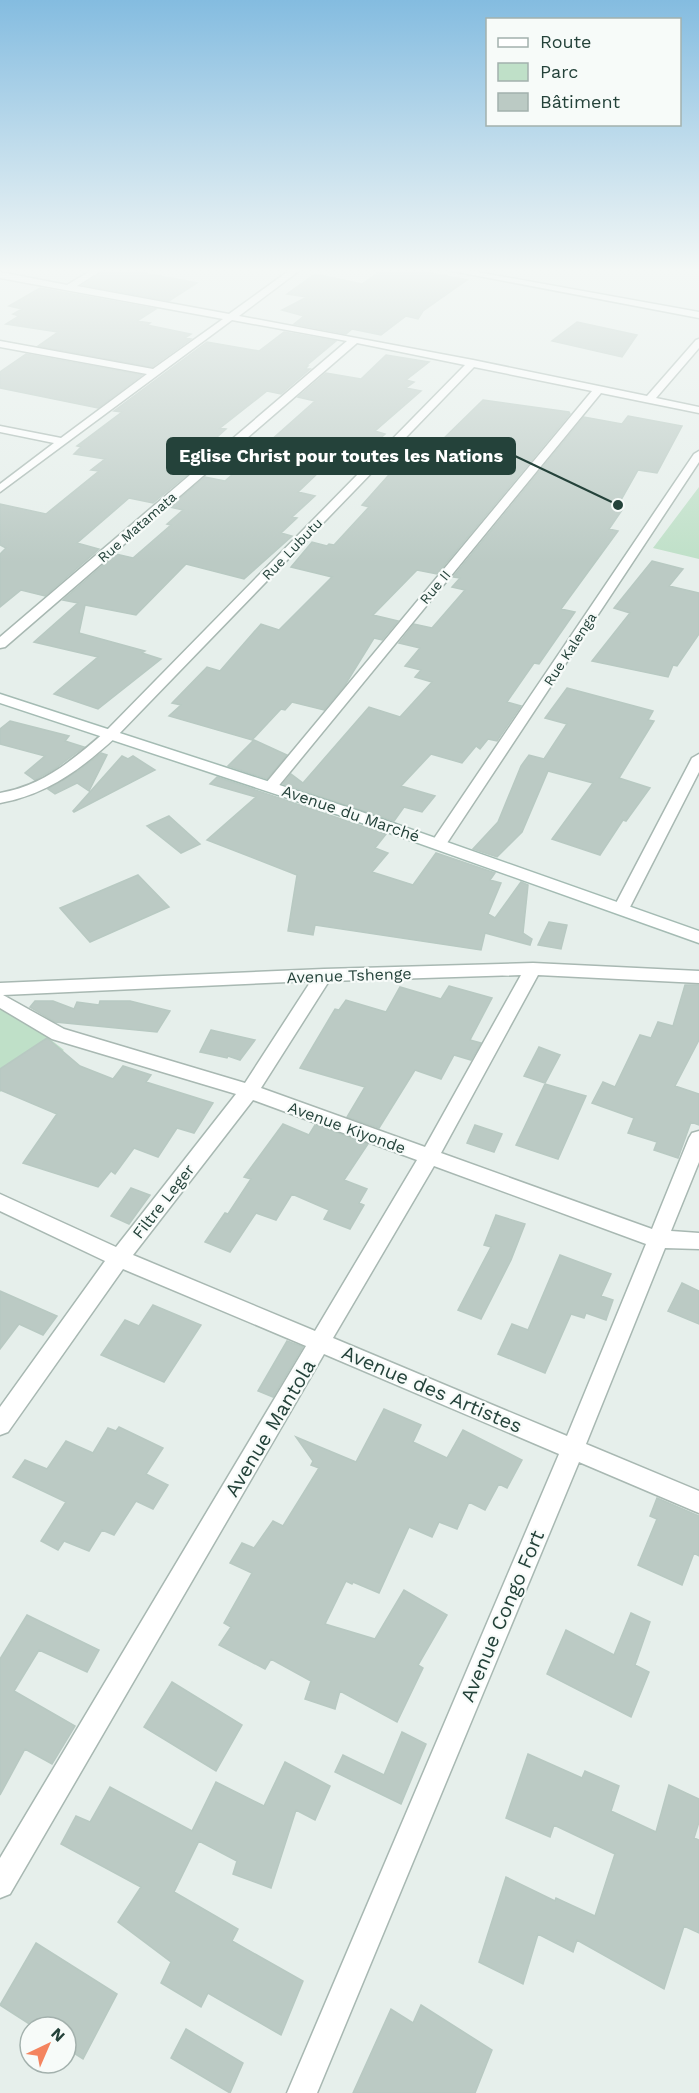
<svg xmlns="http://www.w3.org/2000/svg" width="699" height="2093" viewBox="0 0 699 2093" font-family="'Work Sans',sans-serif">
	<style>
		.green { fill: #bfe0c8 }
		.building { fill: #bbcac4; stroke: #b8c9c2; stroke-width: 1.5 }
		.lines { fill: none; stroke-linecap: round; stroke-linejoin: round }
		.street-casing { stroke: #a8b8b2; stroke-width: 3 }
		.secondary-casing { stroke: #a4bbb3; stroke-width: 3 }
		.street { fill: #fff; fill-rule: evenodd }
		.secondary { fill: #fff; fill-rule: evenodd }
		.labels { text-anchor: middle; stroke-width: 4.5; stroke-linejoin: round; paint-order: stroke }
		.far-street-label { font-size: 14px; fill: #24423a; stroke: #f7fbf9 }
		.street-label { font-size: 16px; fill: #24423a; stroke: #f7fbf9 }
		.near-street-label { font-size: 20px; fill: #24423a; stroke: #f7fbf9 }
		.leader { fill: none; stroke: #24423a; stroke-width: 2 }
		.callout-dot { fill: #24423a; stroke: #f7fbf9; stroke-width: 2 }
		.callout { fill: #24423a; stroke: #24423a; stroke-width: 2 }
		.callout-label { font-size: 18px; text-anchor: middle; font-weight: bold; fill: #fff }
	</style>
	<rect width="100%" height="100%" fill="#e6efeb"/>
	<path class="green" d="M699 487V559L653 548Z
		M0 1000 64 1050 0 1092Z"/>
	<path class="building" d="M104 270H128L197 283 169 301 83 285Z
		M382 270H416L467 280 423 311 418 319 406 316 381 335 352 329 346 334 294 324 304 316 282 310 307 297 287 294 315 274 362 284Z
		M40 288 156 309 137 321 150 323 147 325 191 334 185 338 191 339 152 367 38 346 58 332 6 324 19 316 13 314 22 309 9 306Z
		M577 322 637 335 622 357 552 341Z
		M284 332 336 341 306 366H308L305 369H310L281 394 267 391 220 428 226 429 178 472 188 474 153 503 129 498 77 543 99 549 45 596 21 590 0 607V554L6 548 0 545V504L46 514 99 471 91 470 105 459 74 454 81 447 77 446 122 412 114 411 207 342 259 351Z
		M26 354 142 375 98 408 0 388V372Z
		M386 355 429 362 406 380 414 382 406 388 421 391 375 431 385 434 360 456 340 452 298 492 315 496 292 517 297 518 281 533 292 536 244 579 186 564 136 615 85 605 79 633 145 651 142 653 161 659 98 709 54 694 98 657 34 642 78 603 63 600 116 554 133 558 171 525 167 524 183 510 170 507 205 477 225 481 315 401 298 397 326 373 361 379Z
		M483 400 569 412 570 414 437 574 417 570 373 615 398 621 382 640 374 638 345 685 324 710 292 702 285 710 281 709 252 740 169 716 181 705 172 703 207 667 220 671 261 624 279 630 332 577 291 567 312 542 327 546 329 544 334 545 369 507 362 505 419 441 432 444 435 441 440 442Z
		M628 416 682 426 657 473 638 470 616 509 622 510 609 529 618 531 561 609 575 612 539 664 534 663 507 702 521 706 497 741 488 739 480 749 476 746 462 763 431 754 401 786 435 796 422 812 404 807 394 821 283 784 291 774 303 783 369 707 400 717 432 682 415 677 421 670 405 666 420 648 399 643 414 624 432 628 465 590 452 587 460 578 453 577 584 417 622 424Z
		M652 561 683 569 669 586 699 593V634L677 666 673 665 668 677 592 661 630 613 614 608Z
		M567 688 653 711 648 720 654 721 619 778 650 788 626 821 623 820 600 855 552 839 593 783 548 771 522 832 497 857 473 849 498 822 521 766 529 755 544 759 567 724 545 718Z
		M10 721 69 736 65 741 84 747 56 768 35 780 25 773 45 756 0 744V729Z
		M254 740 287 755 267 779 228 766Z
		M101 753 107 755 89 791 77 783 55 794 48 789 78 771Z
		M122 756 128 759 133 756 155 770 74 812 73 811Z
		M217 777 386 834 375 848 388 853 372 872 413 885 436 853 495 873 490 880 501 883 488 914 495 918 521 882 528 885 523 933 532 939 530 945 485 933 481 950 315 925 313 935 288 931 297 875 207 840 256 797 210 784Z
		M169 816 200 844 181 853 147 826Z
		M138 875 169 907 90 942 60 908Z
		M549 922 567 925 561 949 538 945Z
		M685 985H699V1040L675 1086 699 1094V1125L691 1122 678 1158 654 1150 657 1142 628 1133 634 1118 592 1103 603 1082 615 1087 640 1035 651 1038 658 1022 673 1026Z
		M449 986 492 998 470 1040 481 1043 471 1060 454 1055 441 1079 415 1070 379 1128 347 1117 365 1087 300 1068 335 1009 339 1010 346 1000 386 1012 400 987 441 999Z
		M35 1001H53L74 1009 77 1002 99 1005 100 1001H130L170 1011 157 1032 55 1022 30 1007Z
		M211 1030 255 1040 240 1060 228 1056 227 1058 200 1052Z
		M47 1038 80 1066 113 1079 123 1066 151 1075 146 1082 213 1103 194 1133 177 1128 158 1157 134 1148 115 1174 111 1171 98 1187 23 1163 57 1114 0 1090V1069Z
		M539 1047 560 1055 545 1083 524 1076Z
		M545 1084 586 1096 558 1159 516 1145Z
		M283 1124 309 1135 315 1125 368 1144 344 1180 367 1189 359 1203 364 1205 350 1229 324 1219 329 1210 292 1194 276 1220 256 1213 230 1252 205 1242 225 1213 228 1214 251 1179 244 1177Z
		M475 1125 502 1134 494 1152 467 1143Z
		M131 1188 150 1195 129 1224 111 1216Z
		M496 1215 525 1224 511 1260 481 1319 458 1310 491 1247 484 1245Z
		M560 1255 611 1274 601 1296 613 1300 606 1320 586 1313 584 1318 571 1314 545 1373 498 1354 512 1324 528 1330Z
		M682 1283 699 1291V1324L668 1311Z
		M0 1291 57 1316 43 1335 19 1324 0 1349Z
		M153 1305 201 1325 164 1382 101 1355 125 1320 139 1326Z
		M287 1341 303 1347 273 1397 258 1391Z
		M384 1409 421 1425 413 1442 447 1458 463 1430 522 1460 507 1488 499 1484 485 1510 469 1502 457 1529 439 1522 432 1537 409 1527 379 1593 353 1582 352 1584 346 1581 325 1624 375 1639 404 1590 447 1615 418 1665 423 1668 397 1722 340 1691 335 1709 305 1699 311 1681 271 1659 265 1669 219 1645 231 1627 224 1623 252 1573 230 1563 242 1543 254 1548 273 1521 283 1526 319 1468 311 1465 313 1461 296 1437 356 1462Z
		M119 1427 163 1448 146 1474 168 1485 153 1509 136 1501 114 1535 102 1530 89 1551 64 1541 58 1550 41 1541 66 1502 13 1477 25 1460 47 1469 66 1441 93 1453 108 1428 116 1431Z
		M657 1498 699 1516V1556L694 1553 682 1585 638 1565 657 1519 650 1516Z
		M631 1613 650 1622 635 1665 649 1672 631 1717 547 1674 566 1630 614 1655Z
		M27 1615 99 1650 87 1672 39 1650 14 1691 75 1726 52 1764 25 1749 0 1795V1659Z
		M172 1682 242 1725 216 1771 144 1727Z
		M402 1732 426 1744 401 1804 335 1772 343 1755 384 1775Z
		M528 1754 582 1778 585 1771 619 1786 611 1811 656 1832 669 1785 699 1799V1822L694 1838 699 1840V1933L684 1926 664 1989 577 1940 573 1952 538 1934 523 1984 479 1962 506 1877 555 1901 556 1898 595 1916 615 1854 554 1825 550 1837 506 1818Z
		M285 1762 330 1786 315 1820 296 1810 271 1888 233 1874 237 1861 199 1841 174 1892 238 1929 232 1941 303 1981 281 2035 208 1993 201 2007 161 1983 171 1962 118 1922 141 1887 61 1844 76 1816 90 1822 110 1787 192 1831 216 1782 264 1806Z
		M36 1943 117 1994 83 2059 66 2048V2027H34L0 2005Z
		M421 2005 492 2050 475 2093H353L391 2009 413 2023Z
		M186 2029 243 2063 230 2093 171 2058Z"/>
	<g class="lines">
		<defs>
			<path id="street" d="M92 270H102L77 286 229 314 290 270H300L239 316 473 360 647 396 696 340 699 339V348L656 398 699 407V413L601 393 276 789H266L264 786 266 783 592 391 474 367 116 737C81 769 48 794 0 803V793C43 786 74 759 106 731L465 365 357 343 5 647 0 648V637L347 341 232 320 0 492V484L54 443 0 432V426L61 438 147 374 0 347V341L153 369 223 319 0 278V272L67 285Z
				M447 270H466L699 312V318Z
				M699 451V462L445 846H433L431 843 433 840 694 454Z
				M699 754V772L630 907 628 911H616L614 907 692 758Z
				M533 963 699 971V983L538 975 441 1153 652 1229 689 1138 692 1133 699 1131V1162L671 1231 699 1233V1249L665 1248 586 1444 699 1491V1513L579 1462 317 2093H287L559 1454 324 1354 10 1894 0 1898V1858L306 1346 123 1269 8 1432 0 1435V1407L105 1261 0 1211V1194L116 1247 236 1094 52 1039 0 1008V983L324 969ZM521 975 425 1147 261 1088 329 981ZM311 981 245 1083 64 1029 3 995ZM253 1100 417 1160 315 1331 133 1255ZM434 1166 646 1244 567 1436 333 1338Z"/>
			<path id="secondary" d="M0 694 356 810 699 931V943L345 817 0 703Z"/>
		</defs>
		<use href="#street" class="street-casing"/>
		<use href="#secondary" class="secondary-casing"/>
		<use href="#street" class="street"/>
		<use href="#secondary" class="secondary"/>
	</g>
	<linearGradient id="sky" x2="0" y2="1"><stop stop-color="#84bce0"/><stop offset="0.48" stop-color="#f4f8f6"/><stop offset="1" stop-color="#f4f8f6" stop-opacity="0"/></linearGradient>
	<rect width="699" height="563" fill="url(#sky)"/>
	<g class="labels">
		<g class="far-street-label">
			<text transform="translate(137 527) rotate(-41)" y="5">Rue Matamata</text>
			<text transform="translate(292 549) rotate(-46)" y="5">Rue Lubutu</text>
			<text transform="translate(435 587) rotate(-50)" y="5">Rue II</text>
			<text transform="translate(570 649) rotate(-57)" y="5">Rue Kalenga</text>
		</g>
		<g class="street-label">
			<text transform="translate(351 813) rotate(19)" y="6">Avenue du Marché</text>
			<text transform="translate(349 975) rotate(-2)" y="6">Avenue Tshenge</text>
			<text transform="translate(347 1127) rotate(20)" y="6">Avenue Kiyonde</text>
			<text transform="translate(163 1201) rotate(-52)" y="6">Filtre Leger</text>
		</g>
		<g class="near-street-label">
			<text transform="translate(432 1389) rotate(23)" y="7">Avenue des Artistes</text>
			<text transform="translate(270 1428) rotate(-59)" y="7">Avenue Mantola</text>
			<text transform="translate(502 1616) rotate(-67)" y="7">Avenue Congo Fort</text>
		</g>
	</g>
	<path class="leader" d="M618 505L515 456"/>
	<circle class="callout-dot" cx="618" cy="505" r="6"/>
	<rect class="callout" x="167" y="438" width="348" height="36" rx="6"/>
	<g class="callout-label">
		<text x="341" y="462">Eglise Christ pour toutes les Nations</text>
	</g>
	<rect x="486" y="18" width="195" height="108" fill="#f7fbf9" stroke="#a3b1ad" stroke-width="1.5"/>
	<rect x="498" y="38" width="30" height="9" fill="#ffffff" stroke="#a3b1ad" stroke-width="1.5"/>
	<text x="540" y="48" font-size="18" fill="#24423a">Route</text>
	<rect x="498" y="63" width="30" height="18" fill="#bfe0c8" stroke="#a3b1ad" stroke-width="1.5"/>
	<text x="540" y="78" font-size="18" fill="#24423a">Parc</text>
	<rect x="498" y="93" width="30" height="18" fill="#bbcac4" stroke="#a3b1ad" stroke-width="1.5"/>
	<text x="540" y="108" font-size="18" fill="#24423a">Bâtiment</text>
	<g transform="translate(48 2045) rotate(44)"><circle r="28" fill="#f7fbf9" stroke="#a3b1ad" stroke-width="1.5"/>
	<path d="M0-4.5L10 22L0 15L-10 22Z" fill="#f4845f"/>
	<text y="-9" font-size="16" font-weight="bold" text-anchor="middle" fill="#24423a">N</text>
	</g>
</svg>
